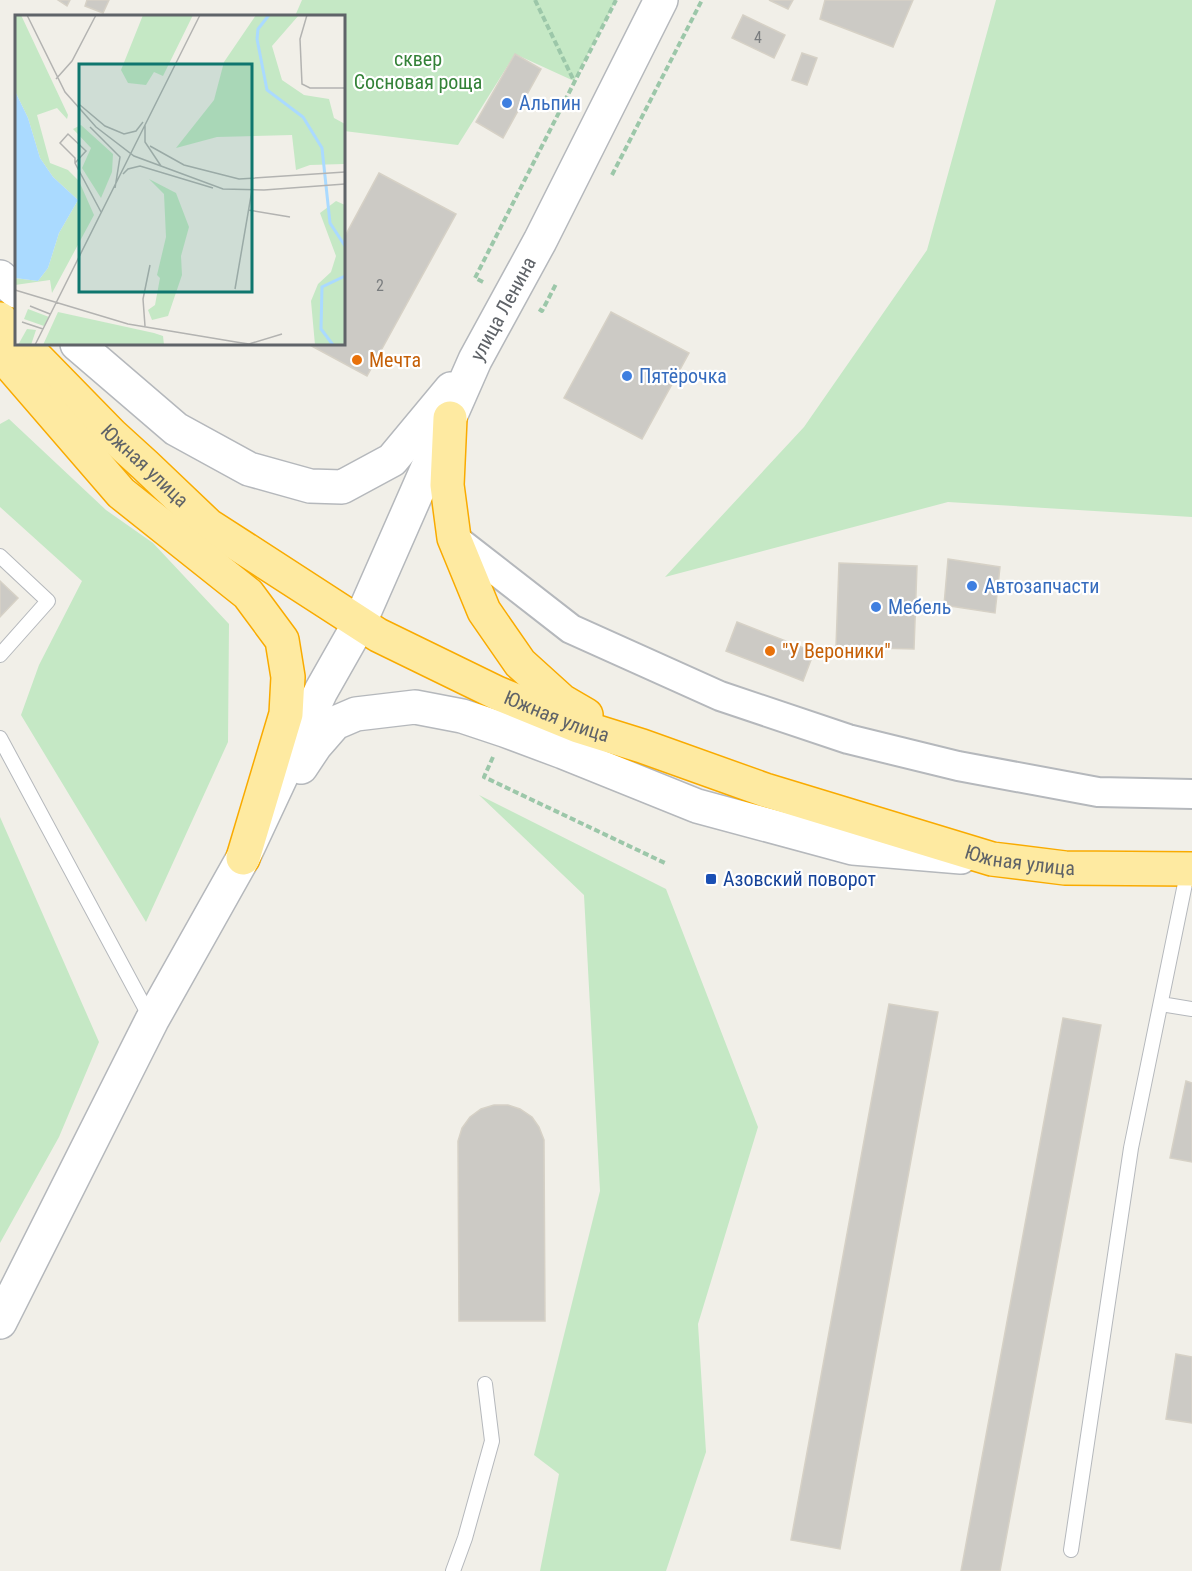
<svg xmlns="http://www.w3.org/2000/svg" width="1192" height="1571" viewBox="0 0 1192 1571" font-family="'Roboto Condensed',sans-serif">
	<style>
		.green { fill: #c5e8c5 }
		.building { fill: #cccac5; stroke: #d6d1c6; stroke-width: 1.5 }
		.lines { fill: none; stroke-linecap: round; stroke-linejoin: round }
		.service-casing { stroke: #b5b8bc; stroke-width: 16 }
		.minor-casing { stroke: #b5b8bc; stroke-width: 32 }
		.tertiary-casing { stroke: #b5b8bc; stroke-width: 36 }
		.trunk-casing { stroke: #f9ab00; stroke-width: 36 }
		.path { stroke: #9cc7a9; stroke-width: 4; stroke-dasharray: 6 3; stroke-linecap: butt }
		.service { stroke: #fff; stroke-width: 14 }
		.minor { stroke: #fff; stroke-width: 28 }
		.tertiary { stroke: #fff; stroke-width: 33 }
		.trunk { stroke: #feeaa1; stroke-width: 33 }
		.shop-dot { fill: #3f7fe0; stroke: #fff; stroke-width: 2 }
		.food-dot { fill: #e8710a; stroke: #fff; stroke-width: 2 }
		.transit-dot { fill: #1a4fb4; stroke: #fff; stroke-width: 2 }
		.labels { text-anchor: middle; stroke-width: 4.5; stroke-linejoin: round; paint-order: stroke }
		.number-label { font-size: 16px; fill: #7a7d7f }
		.park-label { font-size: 20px; fill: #348238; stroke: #fff }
		.shop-label { font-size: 20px; fill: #366cbe; stroke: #fff; text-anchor: start }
		.street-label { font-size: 20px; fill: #5f6368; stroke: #fff }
		.food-label { font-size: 20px; fill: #c56008; stroke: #fff; text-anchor: start }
		.transit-label { font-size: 20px; fill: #164399; stroke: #fff; text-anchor: start }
		.inset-river { fill: none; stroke: #aadaff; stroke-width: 3 }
		.inset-road { fill: none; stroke: #b3b3b1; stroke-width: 1.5 }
		.view { fill: #0f766e; fill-opacity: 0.15; stroke: #0f766e; stroke-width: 3 }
		.inset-edge { fill: none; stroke: #5f6368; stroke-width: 3 }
	</style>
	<rect width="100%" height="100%" fill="#f1efe8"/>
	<path class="green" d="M302 0H616L574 81 515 54 458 145 344 131V16H295Z
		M996 0H1192V517L948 502 665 577 804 427 927 250Z
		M9 419 106 510 153 543 229 624 228 742 146 922 21 715 39 665 82 581 0 507V424Z
		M479 795 666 889 758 1127 698 1324 706 1452 666 1571H540L559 1474 534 1455 600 1191 584 895Z
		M0 817 99 1042 59 1137 0 1243Z"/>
	<path class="building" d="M58 0H70L67 6Z
		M87 0H109L103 13 85 6Z
		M769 0H793L788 9Z
		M825 0H913L893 47 820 19Z
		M743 15 785 35 774 58 732 38Z
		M802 53 817 58 807 85 792 80Z
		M515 54 541 69 503 138 476 122Z
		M379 173 456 214 367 376 308 344H344V238Z
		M611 312 689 353 642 439 564 398Z
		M948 559 1000 567 995 613 944 605Z
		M839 563 917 566 914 649 836 647Z
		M0 581 18 598 0 617Z
		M737 622 814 652 803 681 726 651Z
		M889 1004 938 1012 840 1549 791 1540Z
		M1063 1018 1101 1025 1000 1571H961Z
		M1186 1081 1192 1083V1162L1170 1158Z
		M494 1105H508L520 1109 532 1117 539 1127 544 1140 545 1321H459L458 1141 462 1128 470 1117 481 1109Z
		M1176 1354 1192 1357V1423L1166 1419Z"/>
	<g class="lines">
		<defs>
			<path id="service" d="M0 556 48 601 0 655
				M0 738 151 1019
				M1161 1004 1192 1009
				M1071 1550 1131 1148 1188 869
				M453 1571 465 1538 492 1441 485 1384"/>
			<path id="minor" d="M454 538 571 629 720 696 848 739 958 766 1098 792 1192 794"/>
			<g id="tertiary">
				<path d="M0 277 16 291"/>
				<path d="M77 344 176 429 249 469 310 486 342 487 392 460 451 389"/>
				<path d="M301 767 315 746 335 723 356 714 415 707 462 716 504 730 563 752 697 806 853 848 961 857"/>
				<path id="s1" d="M0 1322 152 1020 243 858 321 691 359 624 475 360 540 241 661 0"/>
			</g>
			<g id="trunk">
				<path d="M0 319 16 337"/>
				<path id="s2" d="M23 344 112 435 145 465 208 525 378 635 497 693 578 726 642 746 765 790 992 859 1065 868 1192 869"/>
				<path d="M0 353 121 493 248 594 282 640 288 677 286 714 243 858"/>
				<path d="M450 418 447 485 454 538 484 611 520 663 562 701 586 715"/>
			</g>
		</defs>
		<use href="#service" class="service-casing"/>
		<use href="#minor" class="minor-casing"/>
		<use href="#tertiary" class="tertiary-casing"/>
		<use href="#trunk" class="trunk-casing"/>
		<path class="path" d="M535 0 574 81
			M612 175 702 0
			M483 282 475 278 616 0
			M539 309 542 311 556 284
			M493 757 484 777 667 864"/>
		<use href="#service" class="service"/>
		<use href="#minor" class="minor"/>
		<use href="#tertiary" class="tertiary"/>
		<use href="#trunk" class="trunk"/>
	</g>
	<g class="shop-dot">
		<circle cx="507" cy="103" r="6"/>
		<circle cx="627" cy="376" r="6"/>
		<circle cx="972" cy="586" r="6"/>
		<circle cx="876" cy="607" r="6"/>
	</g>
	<g class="food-dot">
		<circle cx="357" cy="360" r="6"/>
		<circle cx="770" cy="651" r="6"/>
	</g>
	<rect class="transit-dot" x="705" y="873" width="12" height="12" rx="3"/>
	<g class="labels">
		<g class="number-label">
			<text x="758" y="43">4</text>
			<text x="380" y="291">2</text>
		</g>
		<g class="park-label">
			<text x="418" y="66">сквер<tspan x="418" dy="23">Сосновая роща</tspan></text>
		</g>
		<g class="shop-label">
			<text x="519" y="110">Альпин</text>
			<text x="639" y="383">Пятёрочка</text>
			<text x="984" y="593">Автозапчасти</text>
			<text x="888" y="614">Мебель</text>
		</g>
		<g class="street-label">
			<text dy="7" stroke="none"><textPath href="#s1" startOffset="1132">улица Ленина</textPath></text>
			<text dy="7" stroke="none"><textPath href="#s2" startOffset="172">Южная улица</textPath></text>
			<text dy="7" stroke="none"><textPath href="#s2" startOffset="658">Южная улица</textPath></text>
			<text dy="7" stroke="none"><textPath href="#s2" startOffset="1144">Южная улица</textPath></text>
		</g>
		<g class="food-label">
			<text x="369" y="367">Мечта</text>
			<text x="782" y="658">"У Вероники"</text>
		</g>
		<g class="transit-label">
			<text x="723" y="886">Азовский поворот</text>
		</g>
	</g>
	<g transform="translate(15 15)">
		<rect width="330" height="330" fill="#f1efe8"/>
		<path d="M0 0H6L53 100 52 104 42 93 22 100 35 148 53 155 64 166 79 200 37 278 35 265 0 270V263L23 266 33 253 44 218 63 185 38 162 25 143 13 103 0 76ZM128 0H178L148 61 139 57 131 70 113 68 106 55ZM241 0H284L257 31 267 65 289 80 314 84 319 103 330 109 329 149 295 150 281 155 277 120 202 122 161 133 199 85 209 47ZM66 110 98 139 97 157 86 183 67 153 76 133 58 114ZM134 164 161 178 174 212 166 241 167 260 153 301 137 305 133 295 140 290 145 263 142 260 151 222 149 179ZM321 186 330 190V330H300L296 286 303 269 316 257 321 241 305 198ZM13 294 34 302 29 311 9 304ZM43 297 139 318 148 321 149 330H28ZM12 314 21 315 16 330H3Z" fill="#c5e8c5"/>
		<path d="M0 76 13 103 25 143 38 162 63 185 44 218 33 253 23 266 0 263Z" fill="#aadaff"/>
		<path class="inset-river" d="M254 0 243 14 242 24 252 75 288 102 307 133 315 208 330 231M318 330 306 314 307 272 330 261"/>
		<path class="inset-road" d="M12 0 50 77 81 112 119 141 208 174 249 175 330 169M292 0 285 24 287 69 295 73H330M41 64 57 46 81 0M65 90 90 111 109 119 121 116 128 107M130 110V127L146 151M75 112 105 142 100 173M135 131 169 150 224 164 330 157M60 148 71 136 53 119 45 128 60 143V148L86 197M108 159 113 154 125 151 198 173M233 195 275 202M220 274 237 175M0 275 113 309 221 327 234 329 267 319M15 291 35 299M7 307 28 314M130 311 128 284 135 250M20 330 185 0"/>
		<path class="view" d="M64 49H237V277H64Z"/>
		<rect width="330" height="330" class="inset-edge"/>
	</g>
</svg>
